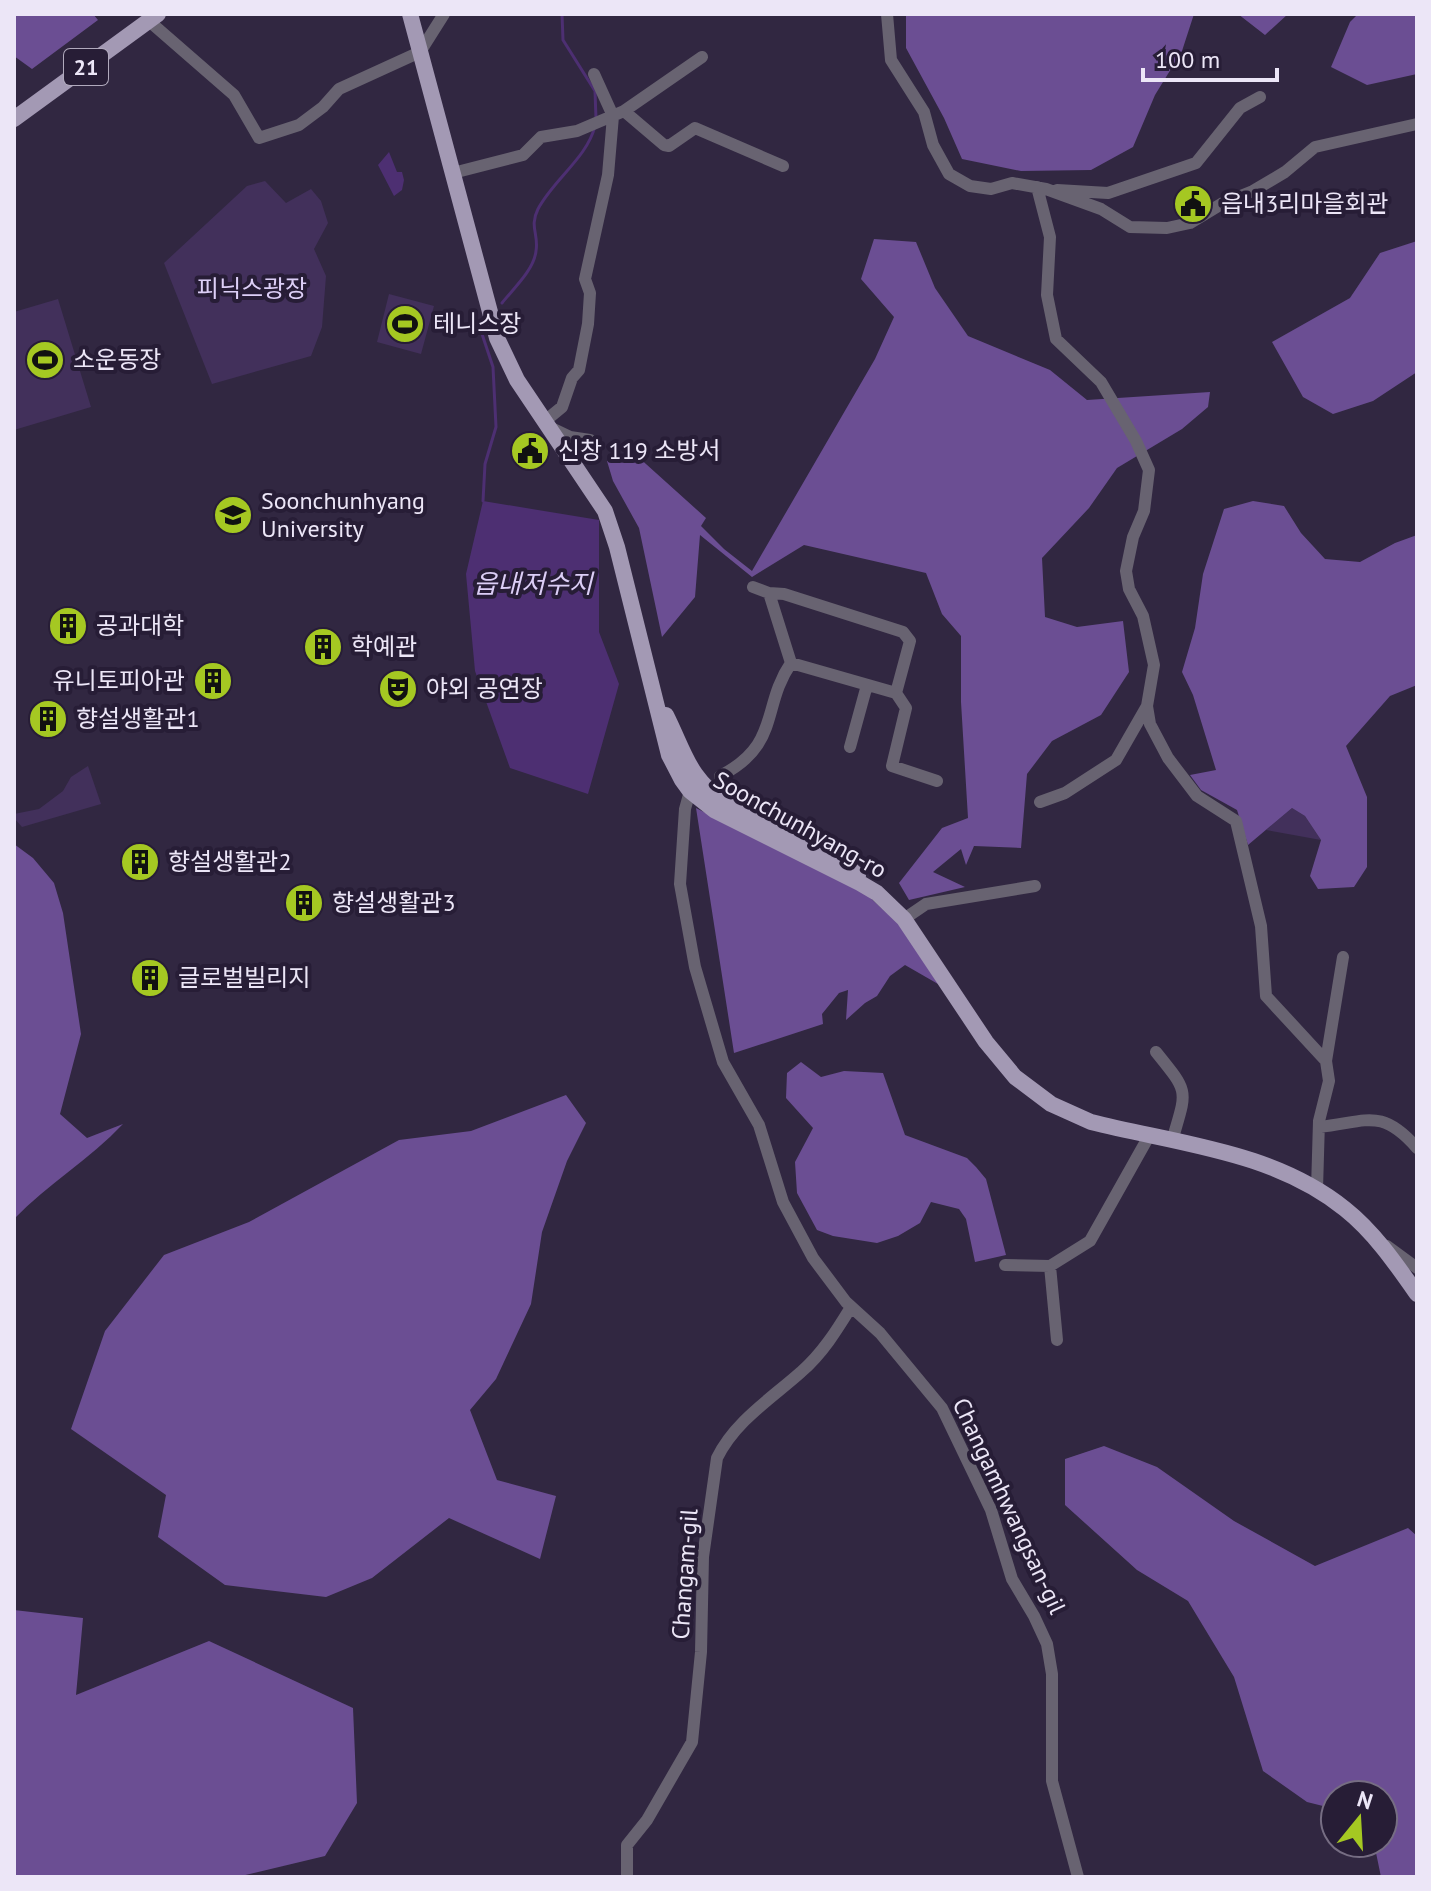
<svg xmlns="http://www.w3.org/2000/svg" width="1431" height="1891" viewBox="0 0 1431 1891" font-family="'PT Sans','Noto Sans KR',sans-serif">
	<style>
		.green { fill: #42305b }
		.forest { fill: #6b4e93 }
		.water { fill: #4d2f72 }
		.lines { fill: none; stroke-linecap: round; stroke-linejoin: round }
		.stream { stroke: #4d2f72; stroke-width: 3 }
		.minor { stroke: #686371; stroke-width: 12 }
		.major { stroke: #a399b4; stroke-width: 16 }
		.labels { text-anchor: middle; stroke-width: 8; stroke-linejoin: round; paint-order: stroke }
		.shield { fill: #271d36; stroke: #b1aabd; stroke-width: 2 }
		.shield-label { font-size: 22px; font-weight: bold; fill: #ece6f7 }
		.poi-label { font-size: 24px; fill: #ece6f7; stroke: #271d36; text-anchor: start }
		.park-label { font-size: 24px; fill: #ddcff7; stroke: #271d36 }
		.street-label { font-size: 24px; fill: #ece6f7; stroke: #271d36 }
		.water-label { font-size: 26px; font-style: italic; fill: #dccef6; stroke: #271d36 }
	</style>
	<rect width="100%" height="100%" fill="#312741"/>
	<path class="green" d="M265 181 286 203 311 189 321 201 328 223 314 249 326 276 322 327 311 356 212 384 164 263 247 186Z
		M389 294 434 306 421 354 377 342Z
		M58 299 91 407 14 430V312Z
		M88 766 101 804 22 827 14 818V814L39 809 63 791 71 777Z
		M1292 808 1305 816 1321 840 1266 830Z"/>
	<path class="forest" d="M14 14H93L98 20 32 69 14 56Z
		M906 14H1194L1182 51 1155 95 1133 147 1091 170 1021 171 962 159 944 118 906 48Z
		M1238 14H1288L1265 35Z
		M1358 14H1417V74L1367 85 1331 67 1350 22Z
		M874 239 916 242 935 288 968 336 1050 370 1087 400 1210 392 1208 407 1182 429 1117 468 1089 508 1042 558 1045 617 1077 627 1123 621 1129 672 1101 715 1052 741 1027 774 1021 848 974 846 966 865 961 849 933 872 965 887 909 900 899 883 942 828 968 818 961 702V636L942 614 926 573 804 545 752 577 700 535 695 597 662 637 639 528 613 481 607 461 636 455 706 518 701 526 724 549 752 571 875 359 894 317 861 279Z
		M1417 241V372L1373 401 1333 414 1303 397 1272 342 1350 298 1380 253Z
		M1253 501 1284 506 1301 533 1325 559 1360 562 1395 543 1417 535V685L1390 696 1346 746 1367 797V867L1354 887 1318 889 1310 876 1321 840 1305 816 1292 808 1248 845 1237 810 1201 790 1190 775 1216 770 1193 695 1182 672 1195 628 1203 574 1224 509Z
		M696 808 866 894 900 925 938 984 905 965 890 976 877 996 865 1003 846 1020 848 990 839 993 822 1014 823 1024 734 1053Z
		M14 844 33 858 54 883 63 913 81 1034 60 1114 87 1138 123 1124C90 1159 48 1184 14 1219Z
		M801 1062 821 1077 844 1071 883 1073 905 1135 967 1158 976 1167 986 1179 1006 1255 975 1262 966 1219 959 1209 931 1202 920 1223 898 1236 877 1243 833 1236 817 1230 797 1193 795 1162 813 1128 786 1098 787 1073Z
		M566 1095 586 1123 567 1161 542 1232 531 1304 496 1379 470 1410 497 1480 556 1496 540 1559 449 1518 372 1578 326 1597 225 1585 158 1537 166 1495 71 1429 105 1331 164 1255 249 1222 399 1140 471 1131Z
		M1104 1446 1157 1467 1234 1521 1315 1566 1408 1528 1417 1536V1877H1381L1374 1843H1383V1795H1335V1809L1307 1802 1263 1771 1234 1677 1188 1601 1137 1570 1065 1505V1459Z
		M14 1610 83 1618 76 1695 209 1641 353 1708 357 1803 325 1856 237 1877H14Z"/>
	<path class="water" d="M389 152 397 172H402L404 180 402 190 394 196 378 165Z
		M483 501 599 520V632L619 684 588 794 510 768 475 671 466 574Z"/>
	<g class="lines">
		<path class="stream" d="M562 14 563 40 595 91 596 119
			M502 303C513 289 534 270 536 251 539 234 529 227 538 209 553 180 587 158 595 126
			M481 331 493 367 496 427 485 464 483 501"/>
		<path class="minor" d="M887 14 891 60 924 112 933 145 949 174 970 186 991 189 1012 183 1046 189 1101 209 1130 227 1167 228 1190 223 1223 203 1253 191 1285 172 1315 147 1417 124
			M149 21 234 95 259 138 299 125 323 107 339 89 420 52 444 14
			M624 111 664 145 669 146 695 128 783 166
			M453 173 523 155 541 137 577 131 624 111 702 57
			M1037 187 1050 237 1047 295 1056 339 1101 382 1136 441 1149 470 1144 511 1133 537 1126 571 1129 589 1143 616 1154 665 1147 706 1150 724 1168 758 1197 796 1236 821 1261 926 1266 996 1326 1061 1329 1081 1319 1121 1317 1189
			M1057 190 1108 193 1196 163 1240 108 1260 97
			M545 421 562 407 572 378 579 370 588 324 590 293 585 279 608 175 613 116 594 74
			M549 427 570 437 590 440
			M769 593 784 594 903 632 910 641 896 693 791 663
			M896 693 906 708 892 766 937 781
			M850 747 867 685
			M720 776C781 745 761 707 791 663L769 593 753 587
			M690 791 685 809 680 884 695 967 723 1062 759 1125 783 1202 813 1258 846 1302 880 1333 942 1408 991 1510 1012 1579 1034 1616 1047 1644 1052 1674V1781L1078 1877
			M1040 802 1065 793 1116 760 1147 706
			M904 919 926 904 1035 886
			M1156 1052C1190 1094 1187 1089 1172 1141
			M1326 1061 1343 957
			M1319 1127C1367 1122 1381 1107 1417 1148
			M1387 1246 1417 1268
			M1005 1265 1050 1266 1090 1241 1149 1136
			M1050 1266 1057 1340
			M627 1877V1845L647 1820 692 1742 701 1652 703 1557 717 1458C735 1421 772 1398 801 1372 822 1354 837 1330 851 1307"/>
		<path class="major" d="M410 14 497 338 517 380 605 511 617 547 669 755 682 780 690 791 714 810 860 883 877 893 904 919 986 1042 1015 1077 1051 1104 1091 1122C1178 1144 1273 1151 1345 1209 1374 1232 1396 1264 1417 1294
			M14 119 158 14
			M666 715C686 755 688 778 728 805L837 857 858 876"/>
	</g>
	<defs>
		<symbol id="civic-disc" viewBox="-11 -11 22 22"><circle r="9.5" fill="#a5c822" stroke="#271d36"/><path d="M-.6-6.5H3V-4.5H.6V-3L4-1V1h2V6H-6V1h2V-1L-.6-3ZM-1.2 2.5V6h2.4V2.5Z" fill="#111"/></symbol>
		<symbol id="stadium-disc" viewBox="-11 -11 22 22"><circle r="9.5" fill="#a5c822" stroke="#271d36"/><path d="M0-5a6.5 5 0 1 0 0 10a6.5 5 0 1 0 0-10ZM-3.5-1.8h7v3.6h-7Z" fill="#111"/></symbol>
		<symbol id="university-disc" viewBox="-11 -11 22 22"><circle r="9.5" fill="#a5c822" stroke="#271d36"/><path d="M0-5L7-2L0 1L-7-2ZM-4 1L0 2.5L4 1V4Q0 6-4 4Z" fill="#111"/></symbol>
		<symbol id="building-disc" viewBox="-11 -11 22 22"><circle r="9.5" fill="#a5c822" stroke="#271d36"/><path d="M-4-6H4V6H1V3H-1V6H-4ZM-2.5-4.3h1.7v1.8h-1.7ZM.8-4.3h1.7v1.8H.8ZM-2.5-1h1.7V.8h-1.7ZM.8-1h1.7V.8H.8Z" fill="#111"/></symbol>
		<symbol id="theatre-disc" viewBox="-11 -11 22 22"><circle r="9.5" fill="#a5c822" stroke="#271d36"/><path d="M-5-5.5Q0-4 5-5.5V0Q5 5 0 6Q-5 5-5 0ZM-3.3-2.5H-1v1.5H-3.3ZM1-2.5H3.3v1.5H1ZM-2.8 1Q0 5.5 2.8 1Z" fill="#111"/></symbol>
	</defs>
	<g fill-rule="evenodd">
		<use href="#civic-disc" x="1171" y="182" width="44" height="44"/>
		<use href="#stadium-disc" x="383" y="302" width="44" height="44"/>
		<use href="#stadium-disc" x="23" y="338" width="44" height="44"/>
		<use href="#civic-disc" x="508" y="429" width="44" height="44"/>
		<use href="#university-disc" x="211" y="493" width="44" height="44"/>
		<use href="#building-disc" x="46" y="604" width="44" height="44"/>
		<use href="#building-disc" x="301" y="625" width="44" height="44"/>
		<use href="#building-disc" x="191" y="659" width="44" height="44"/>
		<use href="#theatre-disc" x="376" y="667" width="44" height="44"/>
		<use href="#building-disc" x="26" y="697" width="44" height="44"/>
		<use href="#building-disc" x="118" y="840" width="44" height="44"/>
		<use href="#building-disc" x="282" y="881" width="44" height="44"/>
		<use href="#building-disc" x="128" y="956" width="44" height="44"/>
	</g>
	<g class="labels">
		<rect class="shield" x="64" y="49" width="44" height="36" rx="6"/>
		<g class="shield-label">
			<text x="86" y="75">21</text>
		</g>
		<g class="poi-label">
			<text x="1221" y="212">읍내3리마을회관</text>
			<text x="433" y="332">테니스장</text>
			<text x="73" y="368">소운동장</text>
			<text x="558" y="459">신창 119 소방서</text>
			<text x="261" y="509">Soonchunhyang<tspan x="261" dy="28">University</tspan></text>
			<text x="96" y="634">공과대학</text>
			<text x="351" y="655">학예관</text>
			<text x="185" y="689" text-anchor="end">유니토피아관</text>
			<text x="426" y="697">야외 공연장</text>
			<text x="76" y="727">향설생활관1</text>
			<text x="168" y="870">향설생활관2</text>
			<text x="332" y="911">향설생활관3</text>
			<text x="178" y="986">글로벌빌리지</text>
		</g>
		<g class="park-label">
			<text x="252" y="297">피닉스광장</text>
		</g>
		<g class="street-label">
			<text transform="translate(800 825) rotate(29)" y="8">Soonchunhyang-ro</text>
			<text transform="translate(1009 1506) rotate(65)" y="8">Changamhwangsan-gil</text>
			<text transform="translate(685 1574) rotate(-86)" y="8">Changam-gil</text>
		</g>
		<g class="water-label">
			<text x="533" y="593">읍내저수지</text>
		</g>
	</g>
	<rect width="1431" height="1891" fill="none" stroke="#ece6f7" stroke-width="32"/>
	<g transform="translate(1359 1819) rotate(18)"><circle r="38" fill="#271d36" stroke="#766d83" stroke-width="2"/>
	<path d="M0-6L14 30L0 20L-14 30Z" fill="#a5c822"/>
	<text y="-12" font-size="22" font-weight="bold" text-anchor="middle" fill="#ece6f7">N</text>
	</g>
	<path d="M1143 68v12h134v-12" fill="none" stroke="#ece6f7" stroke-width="4"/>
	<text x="1155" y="68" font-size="24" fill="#ece6f7" stroke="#271d36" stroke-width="6" paint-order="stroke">100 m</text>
</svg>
